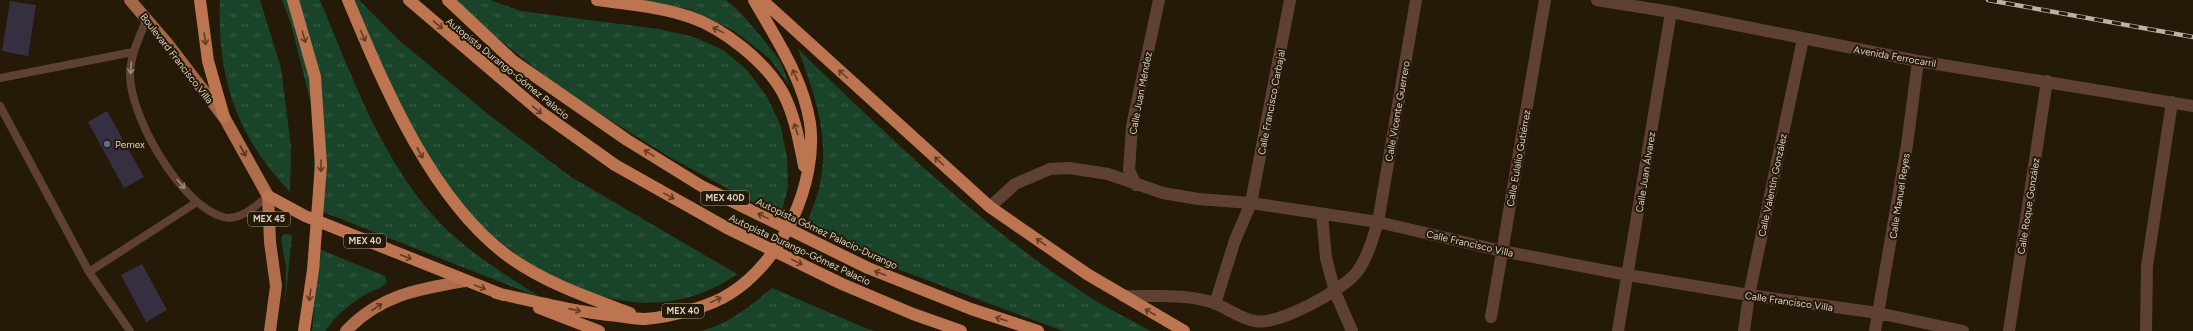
<svg xmlns="http://www.w3.org/2000/svg" width="2193" height="331" viewBox="0 0 2193 331" font-family="Figtree,sans-serif">
	<style>
		.grass { fill: url(#grass-tufts) }
		.building { fill: #362f42 }
		.lines { fill: none; stroke-linecap: round; stroke-linejoin: round }
		.service { stroke: #5f4134; stroke-width: 8 }
		.minor { stroke: #5f4134; stroke-width: 12 }
		.primary { stroke: #a26649; stroke-width: 12 }
		.trunk { stroke: #b06d4d; stroke-width: 12 }
		.motorway { stroke: #bd7451; stroke-width: 12 }
		.rail-casing { stroke: #bcb3a7; stroke-width: 4.5 }
		.rail { stroke: #251908; stroke-width: 3; stroke-dasharray: 9; stroke-linecap: butt }
		.oneway { stroke: #623d25 }
		.oneway2 { stroke: #9c887c }
		.oneway3 { stroke: #563620 }
		.service-dot { fill: #5c6f8a; stroke: #251908; stroke-width: 1.5 }
		.labels { text-anchor: middle; stroke-width: 4; stroke-linejoin: round; paint-order: stroke }
		.shield { fill: #251908; stroke: #a2998c; stroke-width: 1 }
		.shield-label { font-size: 9px; font-weight: bold; fill: #d8d0c5 }
		.street-label { font-size: 10px; fill: #d8d0c5; stroke: #251908 }
		.poi-label { font-size: 10px; fill: #d8d0c5; stroke: #251908; text-anchor: start }
	</style>
	<defs>
		<pattern id="grass-tufts" width="24" height="20" patternUnits="userSpaceOnUse"><rect width="24" height="20" fill="#1a442a"/><path d="M3 7l-1-3M5 7V3M7 7l1-3M15 17l-1-3M17 17v-4M19 17l1-3" fill="none" stroke="#3b5e47"/></pattern>
	</defs>
	<rect width="100%" height="100%" fill="#251908"/>
	<path class="grass" d="M220 0H260L281 68 291 147 290 192C236 135 217 78 220 0Z
		M282 0H320C352 77 385 169 445 228 474 256 508 276 541 298L313 208 314 159 312 108 291 24Z
		M346 0H359L401 42 488 114 571 177 737 274C657 331 561 295 492 235 478 223 465 208 452 194 439 180 422 165 412 149 383 103 366 50 346 0Z
		M449 0H490L521 11 658 29 694 37 723 50 746 69 766 95 780 124 787 157 788 188 780 217 673 159 569 95Z
		M634 0H726L741 13 763 39 780 61 790 86 769 58 733 30 689 9Z
		M798 49C890 138 982 228 1090 297 1110 310 1131 320 1151 331H1063L884 264 805 228C811 212 819 194 821 178 829 133 813 90 798 49Z
		M285 234 292 235 285 305 286 267 281 238Z
		M319 249 385 276 387 282C382 289 376 289 368 293 352 302 335 316 325 331H312Z
		M772 288 868 329 875 331H700C728 325 750 306 772 288Z"/>
	<path class="building" d="M10 1 36 5 28 56 2 51Z
		M107 111 144 177 124 188 88 122Z
		M142 264 167 310 146 322 121 275Z"/>
	<g class="lines">
		<path class="service" d="M147 18C140 36 131 53 130 73 129 115 180 205 223 217 239 222 257 205 268 196
			M0 78 133 52
			M0 106 89 272 130 331
			M89 272 197 202"/>
		<path class="minor" d="M1597 0 1671 12 1918 61 2193 106
			M1136 185 1129 170 1132 126 1159 0
			M990 207 1015 184 1050 169 1069 168 1108 174 1163 193 1198 199 1251 203 1378 222 1502 251 1628 275 1749 295 1878 313 1963 331
			M1322 214 1326 258 1335 292 1352 331
			M1123 296C1152 297 1186 293 1214 303 1227 308 1241 319 1255 321 1278 326 1343 290 1357 272 1368 257 1372 240 1378 222L1416 0
			M1215 304 1235 240 1251 203 1290 0
			M1491 317 1545 0
			M1618 331 1671 12
			M1744 331 1749 295 1803 39
			M1875 331 1907 145 1918 61
			M2009 331 2047 81
			M2146 331 2147 266 2172 102"/>
		<path class="primary" d="M130 0 167 43 223 116"/>
		<path class="trunk" d="M224 117 268 196 270 242 276 286 270 331
			M346 331C380 295 418 289 465 281"/>
		<path class="motorway" d="M200 0 208 61 224 117
			M293 0 315 77 321 165 313 270 304 331
			M348 0C384 86 433 204 512 259 548 284 590 298 630 313
			M409 0 542 113 615 165 727 228 842 284 913 314 961 331
			M448 0 513 61 627 140 703 187 868 268 971 309 1038 331
			M597 0C627 4 661 7 690 17 723 28 766 62 783 93 795 116 799 141 804 166
			M762 0 990 207 1087 274 1184 331
			M268 196 305 216 503 295
			M496 293C537 302 576 312 618 316 626 317 636 319 645 319 670 317 710 307 731 293 782 261 818 183 810 123 803 78 776 39 754 0
			M539 308 599 331"/>
		<defs>
			<path id="rail" d="M1988 0 2193 37"/>
		</defs>
		<use href="#rail" class="rail-casing"/>
		<use href="#rail" class="rail"/>
	</g>
	<defs><path id="oneway-shaft" d="M-6 0H5M1.5-3L5.5 0L1.5 3" fill="none" stroke-width="1.6" stroke-linecap="round" stroke-linejoin="round"/></defs>
	<g class="oneway">
		<use href="#oneway-shaft" transform="translate(438 25) rotate(40)"/>
		<use href="#oneway-shaft" transform="translate(718 30) rotate(-154)"/>
		<use href="#oneway-shaft" transform="translate(363 36) rotate(66)"/>
		<use href="#oneway-shaft" transform="translate(304 37) rotate(74)"/>
		<use href="#oneway-shaft" transform="translate(205 39) rotate(82)"/>
		<use href="#oneway-shaft" transform="translate(843 74) rotate(-138)"/>
		<use href="#oneway-shaft" transform="translate(795 75) rotate(-115)"/>
		<use href="#oneway-shaft" transform="translate(537 110) rotate(40)"/>
		<use href="#oneway-shaft" transform="translate(796 129) rotate(-108)"/>
		<use href="#oneway-shaft" transform="translate(420 153) rotate(61)"/>
		<use href="#oneway-shaft" transform="translate(649 153) rotate(-148)"/>
		<use href="#oneway-shaft" transform="translate(939 161) rotate(-138)"/>
		<use href="#oneway-shaft" transform="translate(321 166) rotate(91)"/>
		<use href="#oneway-shaft" transform="translate(669 196) rotate(29)"/>
		<use href="#oneway-shaft" transform="translate(763 216) rotate(-154)"/>
		<use href="#oneway-shaft" transform="translate(1041 242) rotate(-145)"/>
		<use href="#oneway-shaft" transform="translate(406 257) rotate(21)"/>
		<use href="#oneway-shaft" transform="translate(797 262) rotate(26)"/>
		<use href="#oneway-shaft" transform="translate(880 273) rotate(-159)"/>
		<use href="#oneway-shaft" transform="translate(480 287) rotate(20)"/>
		<use href="#oneway-shaft" transform="translate(310 295) rotate(98)"/>
		<use href="#oneway-shaft" transform="translate(716 300) rotate(-25)"/>
		<use href="#oneway-shaft" transform="translate(575 310) rotate(13)"/>
		<use href="#oneway-shaft" transform="translate(1150 312) rotate(-150)"/>
		<use href="#oneway-shaft" transform="translate(1001 319) rotate(-162)"/>
	</g>
	<g class="oneway2">
		<use href="#oneway-shaft" transform="translate(131 68) rotate(95)"/>
		<use href="#oneway-shaft" transform="translate(181 184) rotate(49)"/>
	</g>
	<g class="oneway3">
		<use href="#oneway-shaft" transform="translate(243 151) rotate(61)"/>
		<use href="#oneway-shaft" transform="translate(377 307) rotate(-34)"/>
	</g>
	<circle class="service-dot" cx="107" cy="144" r="4"/>
	<g class="labels">
		<g class="shield">
			<rect x="701" y="191" width="48" height="14" rx="3"/>
			<rect x="248" y="212" width="42" height="14" rx="3"/>
			<rect x="344" y="234" width="42" height="14" rx="3"/>
			<rect x="662" y="304" width="42" height="14" rx="3"/>
		</g>
		<g class="shield-label">
			<text x="725" y="201">MEX 40D</text>
			<text x="269" y="222">MEX 45</text>
			<text x="365" y="244">MEX 40</text>
			<text x="683" y="314">MEX 40</text>
		</g>
		<g class="street-label">
			<text transform="translate(1895 56) rotate(10)" y="4">Avenida Ferrocarril</text>
			<text transform="translate(177 58) rotate(52)" y="4">Boulevard Francisco Villa</text>
			<text transform="translate(508 68) rotate(39)" y="4">Autopista Durango-Gómez Palacio</text>
			<text transform="translate(1140 93) rotate(-79)" y="4">Calle Juan Méndez</text>
			<text transform="translate(1271 102) rotate(-79)" y="4">Calle Francisco Carbajal</text>
			<text transform="translate(1397 111) rotate(-80)" y="4">Calle Vicente Guerrero</text>
			<text transform="translate(1518 158) rotate(-80)" y="4">Calle Eulalio Gutiérrez</text>
			<text transform="translate(1645 172) rotate(-81)" y="4">Calle Juan Álvarez</text>
			<text transform="translate(1772 185) rotate(-78)" y="4">Calle Valentín González</text>
			<text transform="translate(1899 196) rotate(-81)" y="4">Calle Manuel Reyes</text>
			<text transform="translate(2028 206) rotate(-81)" y="4">Calle Roque González</text>
			<text transform="translate(827 233) rotate(25)" y="4">Autopista Gómez Palacio-Durango</text>
			<text transform="translate(1470 243) rotate(13)" y="4">Calle Francisco Villa</text>
			<text transform="translate(800 249) rotate(25)" y="4">Autopista Durango-Gómez Palacio</text>
			<text transform="translate(1789 301) rotate(8)" y="4">Calle Francisco Villa</text>
		</g>
		<g class="poi-label">
			<text x="115" y="148">Pemex</text>
		</g>
	</g>
</svg>
